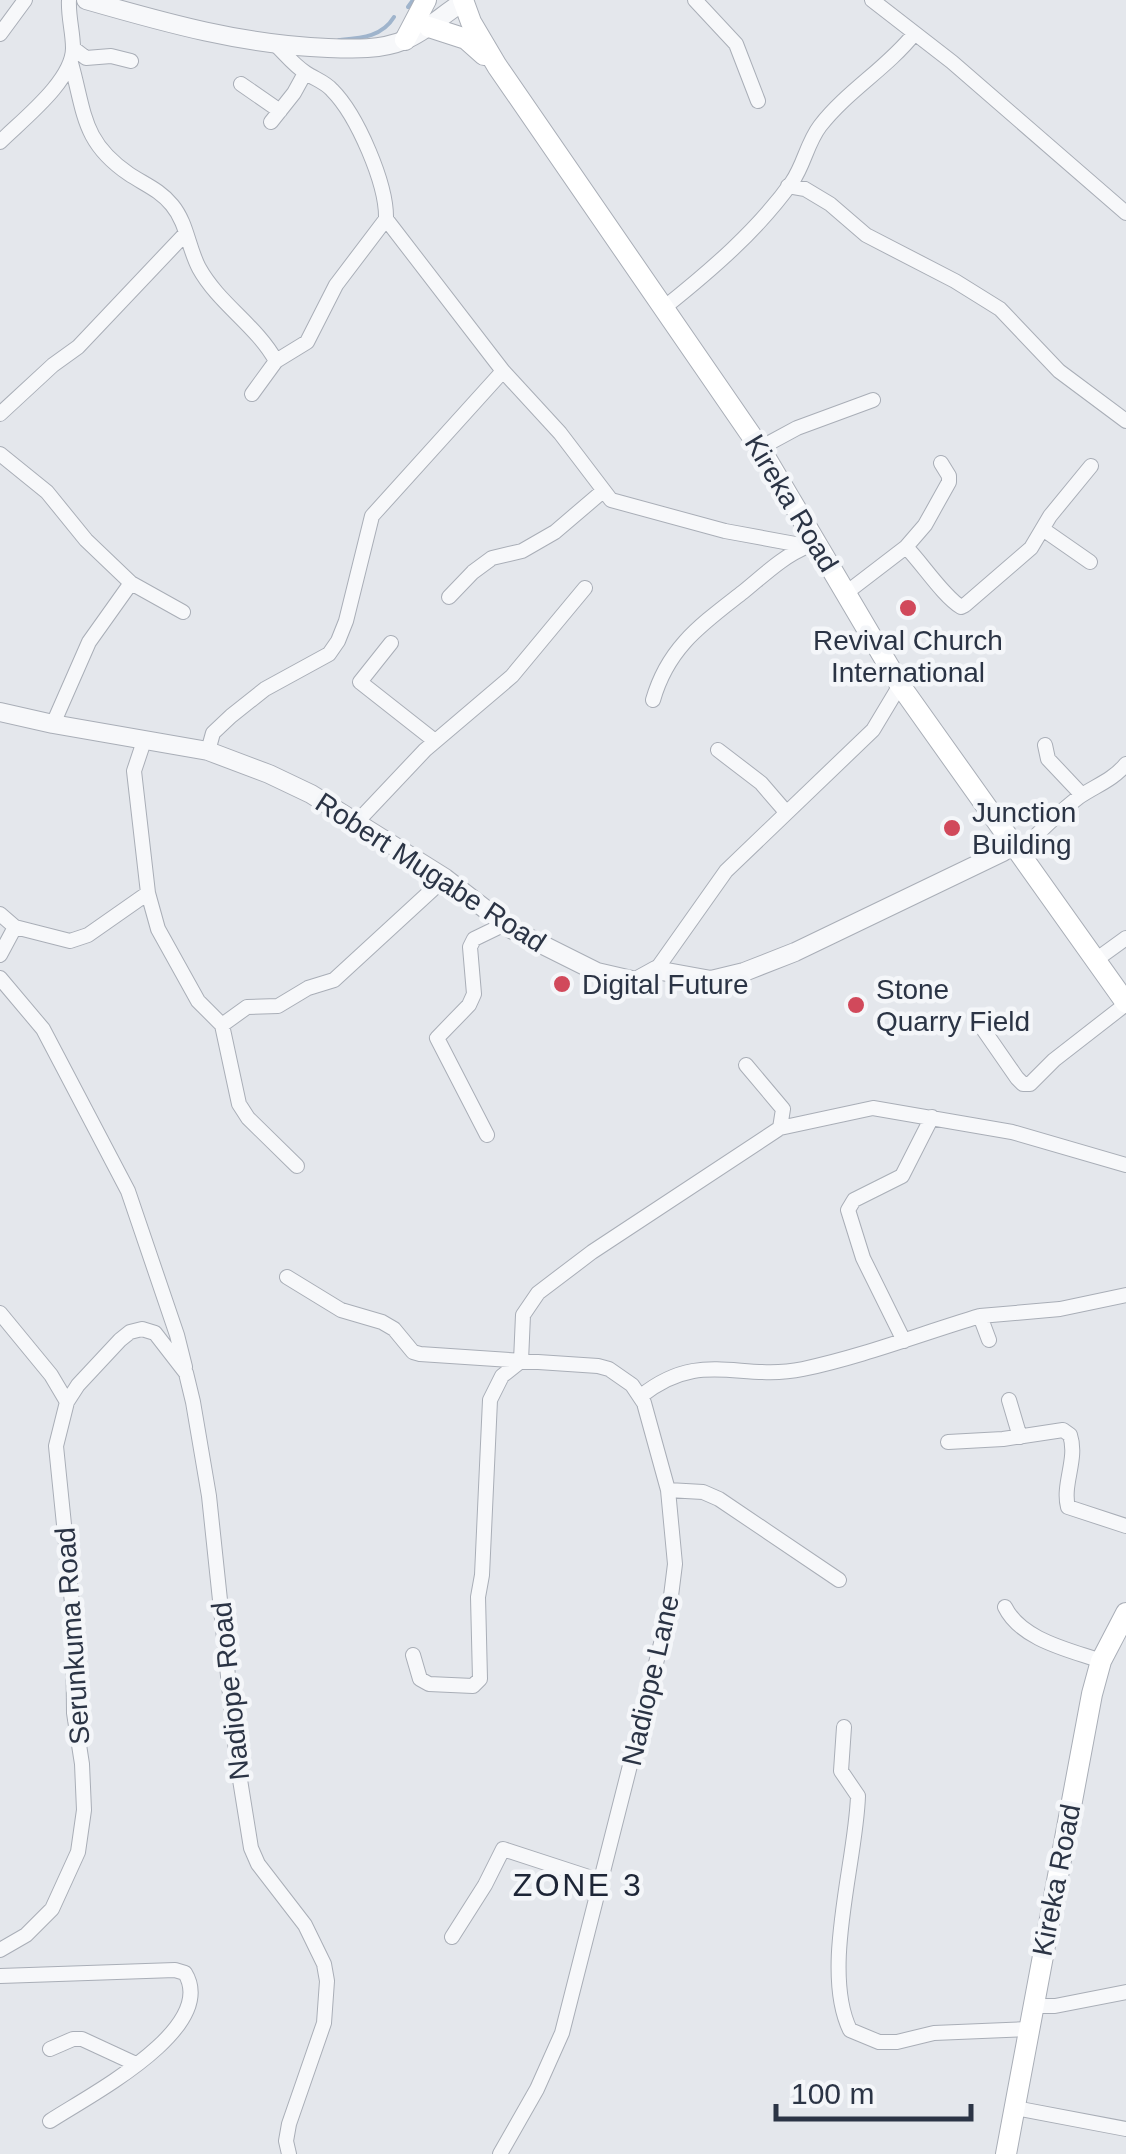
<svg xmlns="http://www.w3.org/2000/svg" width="1126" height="2154" viewBox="0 0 1126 2154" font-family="Helvetica,sans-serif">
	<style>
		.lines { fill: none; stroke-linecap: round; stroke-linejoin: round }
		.stream { stroke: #9fb4cc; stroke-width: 4 }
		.minor-casing { stroke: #a9aeb7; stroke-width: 16 }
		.tertiary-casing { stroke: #a9aeb7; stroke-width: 20 }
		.secondary-casing { stroke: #a9aeb7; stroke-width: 22 }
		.minor { stroke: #f7f8fa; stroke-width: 14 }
		.tertiary { stroke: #f7f8fa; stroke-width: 18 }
		.secondary { stroke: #fff; stroke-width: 20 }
		.poi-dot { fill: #d1495b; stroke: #f4f6f9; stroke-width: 4 }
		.labels { text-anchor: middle; stroke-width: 9; stroke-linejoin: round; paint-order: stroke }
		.street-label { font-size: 28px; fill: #2b3445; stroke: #f4f6f9 }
		.poi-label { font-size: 28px; fill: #2b3445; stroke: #f4f6f9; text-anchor: start }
		.quarter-label { font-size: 32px; letter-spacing: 2.5px; fill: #1d2536; stroke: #f4f6f9 }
	</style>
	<rect width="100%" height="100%" fill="#e4e7ec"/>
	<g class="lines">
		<path class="stream" d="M408 7 413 0
			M339 40C361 38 382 37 394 17"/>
		<defs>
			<path id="minor" d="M695 0 736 44 758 101
				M872 0 952 62 1126 213
				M0 34 25 0
				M73 48 86 58 111 56 131 61
				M71 63C85 113 82 142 129 174 144 184 160 190 172 205 187 223 188 247 199 268 219 304 256 325 276 361
				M241 84 280 111
				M271 122 294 93 305 73
				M0 142C22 120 73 81 73 48 73 32 68 16 69 0
				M788 186 805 189 830 204 866 235 955 281 1000 309 1059 371 1126 421
				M386 219 503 371 560 433 611 500 725 531 806 546
				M665 307C710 271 758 230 792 182 804 165 807 143 820 126 847 91 887 68 914 34
				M252 394 276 361 307 342 336 285 386 219C387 184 357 115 332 90 325 82 315 79 306 73 295 66 286 55 277 46
				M0 414 53 365 78 347 186 233
				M760 448 797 428 873 400
				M0 454 47 492 86 540 131 583 183 612
				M1044 530 1090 562
				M906 547 925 525 949 482V476L941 463
				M846 593 906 547C922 563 943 596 961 607L965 605 1031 548 1050 516 1091 466
				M449 597 473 572 492 558 522 551 555 532 603 491
				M391 643 360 682 435 741
				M653 700C668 647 702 624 743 592 764 575 783 556 808 546
				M53 724 89 642 131 583
				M144 741 134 771 148 893 158 929 198 1001 222 1025 239 1104 248 1118 297 1166
				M1045 745 1048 759 1082 795
				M718 750 761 783 786 812
				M208 751 213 733 231 716 265 689 329 654 338 641 346 621 372 516 503 371
				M356 823 425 750 512 676 585 588
				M1019 853C1038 833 1057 814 1079 797 1095 786 1113 780 1126 764
				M0 914 15 927 70 941 88 935 148 893
				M0 955 15 927
				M1097 959 1126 938
				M656 970 726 871 873 730 900 685
				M0 978 43 1029 128 1191 177 1335 185 1367
				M222 1025 247 1007 278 1006 308 988 334 980 445 878
				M983 1029 1017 1078 1023 1084H1030L1054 1060 1126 1004
				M780 1128 873 1108 1012 1132 1126 1165
				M487 1135 437 1038 469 1005 474 994 470 947 474 939 505 924
				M287 1277 341 1310 382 1322 394 1329 413 1352 420 1354 598 1366 609 1369 632 1385 644 1403 668 1490 675 1564 669 1612 562 2033 537 2089 500 2154
				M0 1313 51 1375 67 1402
				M980 1316 1060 1309 1126 1295
				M904 1341 863 1258 848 1210 854 1200 902 1176 932 1117
				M641 1396C701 1348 740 1382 803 1369 864 1356 920 1334 980 1316L989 1340
				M1009 1400 1020 1437
				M948 1442 1003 1439 1063 1430 1070 1435C1078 1459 1062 1484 1068 1507L1126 1526
				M668 1490 703 1492 719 1499 839 1580
				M1005 1607C1021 1640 1070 1650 1101 1661
				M413 1655 420 1679 429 1684 473 1686 480 1679 478 1597 482 1575 490 1400 502 1376 521 1361 523 1315 538 1293 592 1252 780 1128 783 1109 746 1065
				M844 1727 841 1771 858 1796C856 1862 821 1970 850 2030L879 2042H897L934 2033 1028 2029
				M452 1937 485 1885 503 1849 601 1881
				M0 1950 26 1935 52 1909 78 1852 84 1810 82 1764 74 1713 73 1613 56 1446 67 1402 78 1385 120 1340 130 1332 142 1329 155 1333 186 1373 193 1402 209 1496 237 1761 251 1848 258 1864 305 1925 324 1964 327 1981 324 2023 289 2124 286 2141 289 2154
				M0 1976 175 1970 185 1973C219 2029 88 2096 50 2121
				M1032 2006H1055L1126 1992
				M50 2049 73 2039H82L136 2064
				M1015 2108 1126 2129"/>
			<path id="tertiary" d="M86 0C166 23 244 45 328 48 354 49 381 50 405 40 427 31 443 14 463 2
				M0 712 53 724 208 751 269 774 311 794 445 878 511 929 597 972 636 981 656 970 711 980 744 972 795 952 1003 852 1011 841"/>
			<path id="secondary" d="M463 0 471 22 497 66 760 448 900 685 1126 1003
				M429 27 466 39 484 55
				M405 40 426 0
				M1006 2154 1092 1694 1101 1661 1126 1613"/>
		</defs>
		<use href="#minor" class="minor-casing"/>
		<use href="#tertiary" class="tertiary-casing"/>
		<use href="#secondary" class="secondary-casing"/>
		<use href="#minor" class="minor"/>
		<use href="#tertiary" class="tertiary"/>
		<use href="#secondary" class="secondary"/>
	</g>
	<g class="poi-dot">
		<circle cx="908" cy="608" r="10"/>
		<circle cx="952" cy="828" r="10"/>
		<circle cx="562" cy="984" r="10"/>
		<circle cx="856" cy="1005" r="10"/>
	</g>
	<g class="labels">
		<g class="street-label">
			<text transform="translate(792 503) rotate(59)" y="10">Kireka Road</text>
			<text transform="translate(431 872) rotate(33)" y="10">Robert Mugabe Road</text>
			<text transform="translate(72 1636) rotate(-94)" y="10">Serunkuma Road</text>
			<text transform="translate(650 1680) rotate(-77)" y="10">Nadiope Lane</text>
			<text transform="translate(230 1691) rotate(-96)" y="10">Nadiope Road</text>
			<text transform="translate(1056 1880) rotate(-79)" y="10">Kireka Road</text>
		</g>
		<g class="poi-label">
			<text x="908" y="650" text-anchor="middle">Revival Church<tspan x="908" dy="32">International</tspan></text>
			<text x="972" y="822">Junction<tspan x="972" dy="32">Building</tspan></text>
			<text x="582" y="994">Digital Future</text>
			<text x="876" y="999">Stone<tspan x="876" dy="32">Quarry Field</tspan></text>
		</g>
		<g class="quarter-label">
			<text x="578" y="1896">ZONE 3</text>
		</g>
	</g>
	<path d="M776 2104v15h195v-15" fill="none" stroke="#2b3445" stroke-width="5"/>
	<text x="791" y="2104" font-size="30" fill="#2b3445" stroke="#f4f6f9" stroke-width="8" paint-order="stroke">100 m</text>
</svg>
